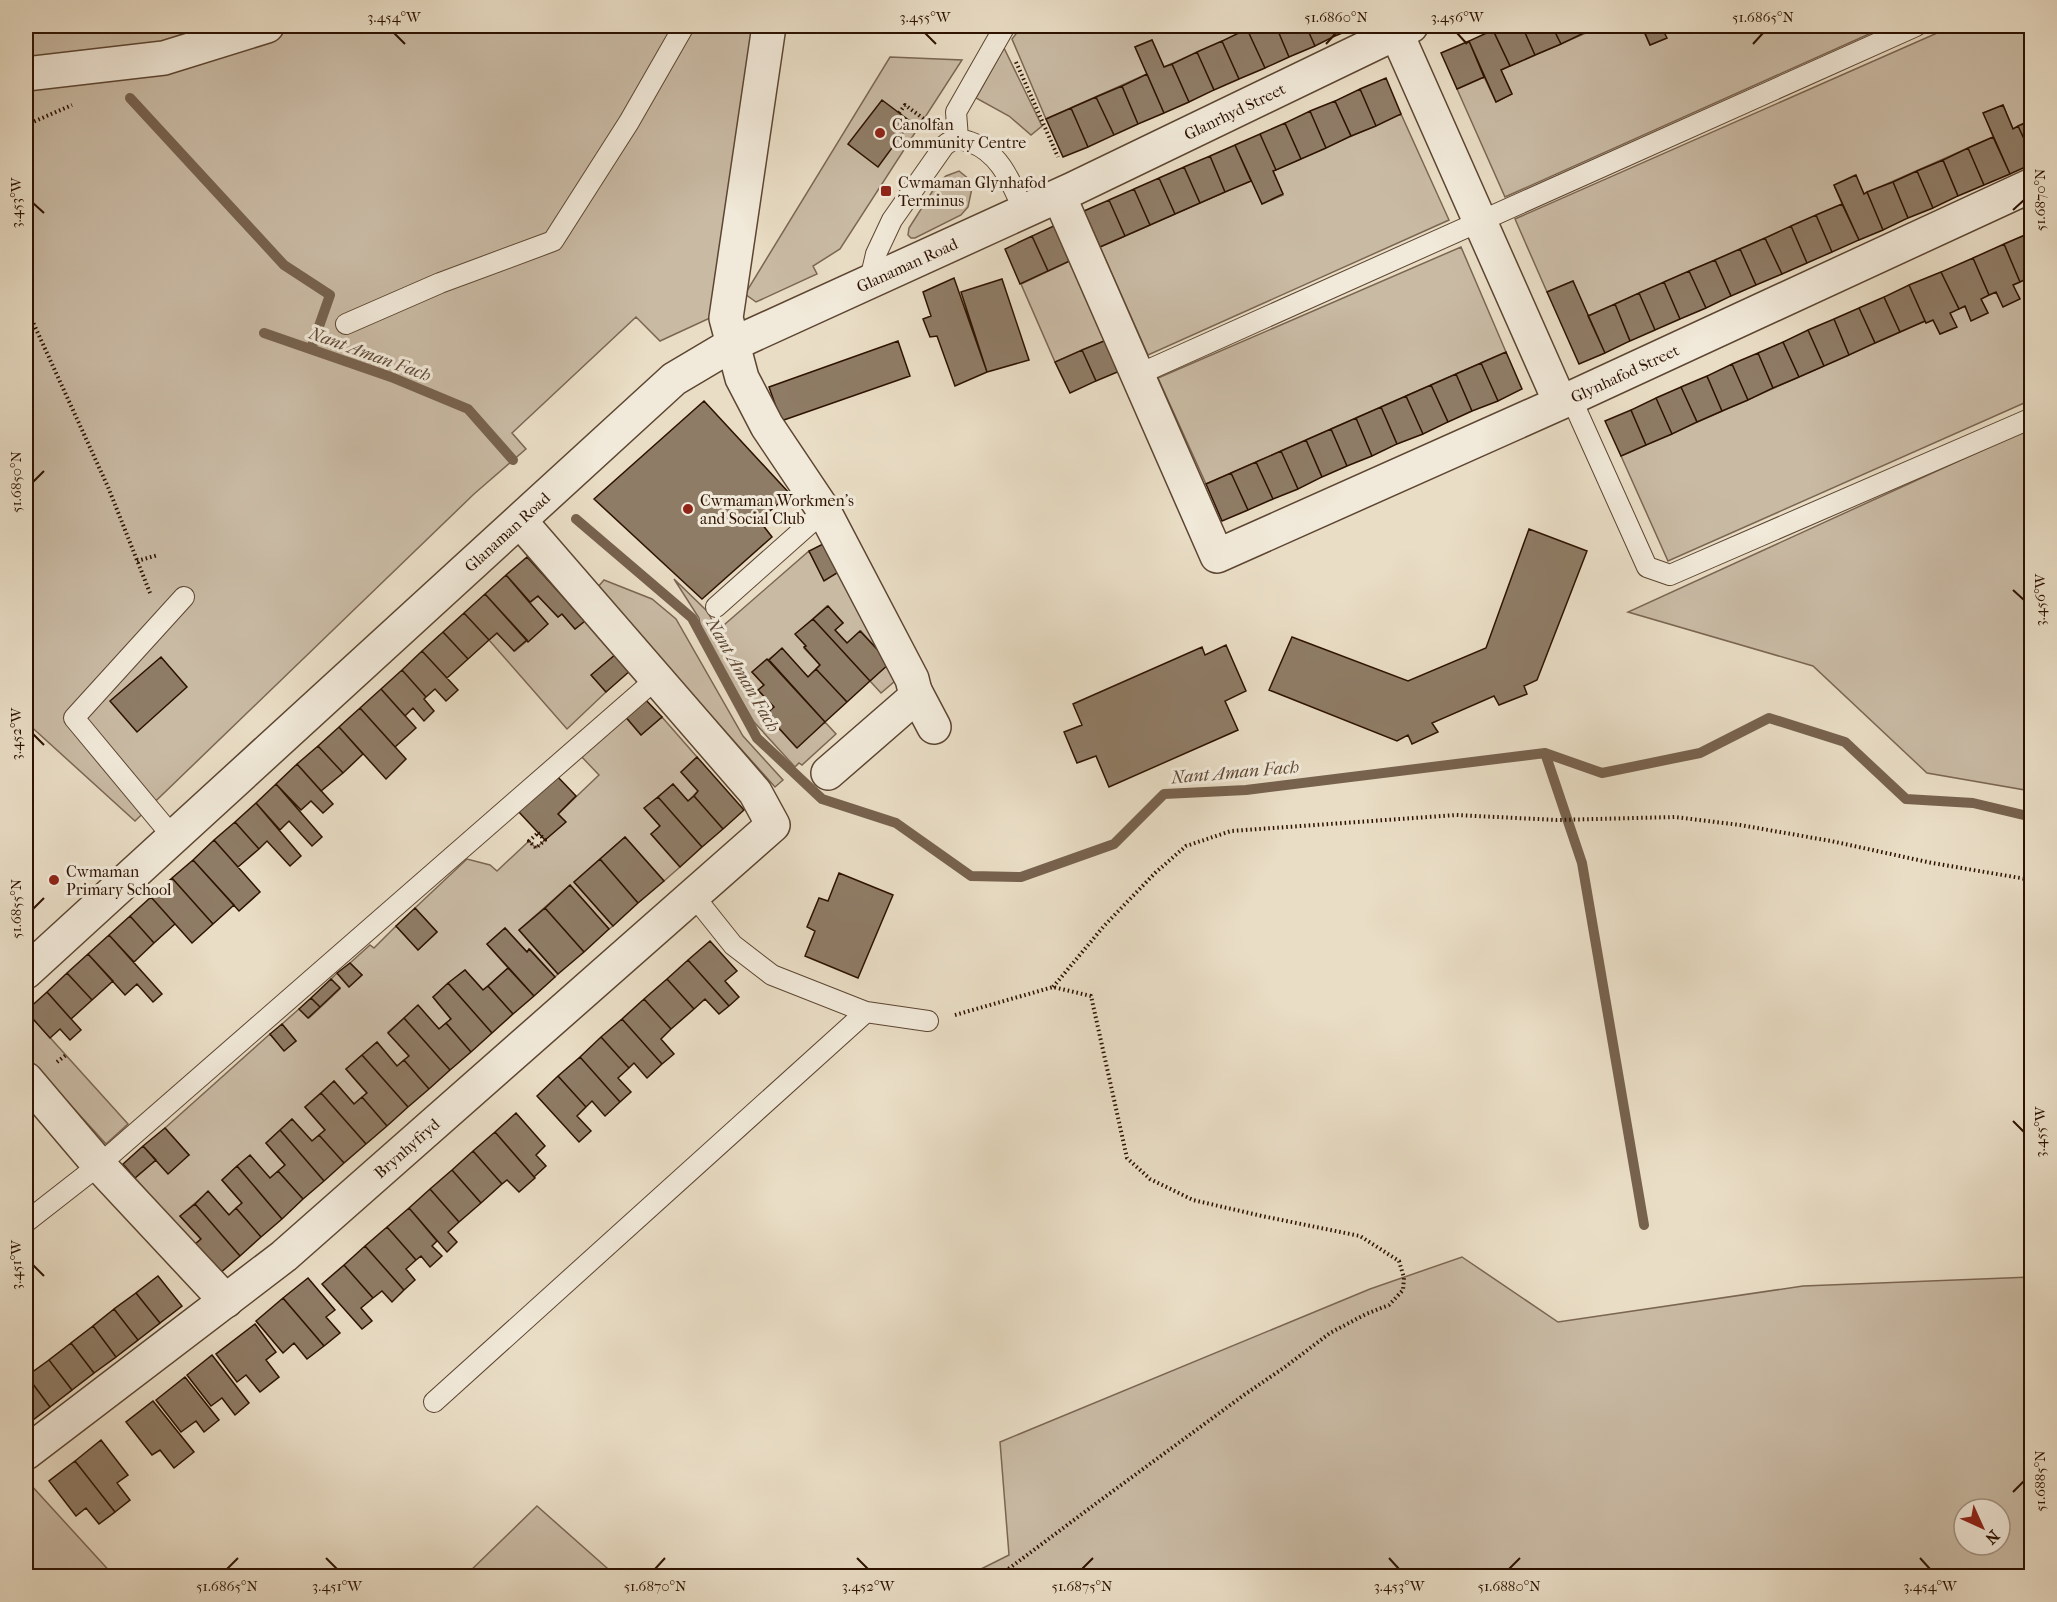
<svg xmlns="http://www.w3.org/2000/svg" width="2057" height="1602" viewBox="0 0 2057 1602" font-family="'IM FELL French Canon',serif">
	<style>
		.green { fill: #c9baa4; stroke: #7b6652; stroke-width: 1.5; fill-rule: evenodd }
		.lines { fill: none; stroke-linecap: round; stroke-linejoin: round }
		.stream { stroke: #77624e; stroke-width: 10 }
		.building { fill: #8f7c66; stroke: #2d1200; stroke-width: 1.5 }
		.service-casing { stroke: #5c4531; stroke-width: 22 }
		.minor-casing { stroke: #5c4531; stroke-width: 36 }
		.path { stroke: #2d1200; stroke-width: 4; stroke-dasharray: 1.5 3; stroke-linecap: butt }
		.service { stroke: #f1e9d9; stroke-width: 20 }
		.minor { stroke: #f1e9d9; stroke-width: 33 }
		.ticks { fill: none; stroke: #2d1200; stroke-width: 2 }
		.poi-dot { fill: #8f2418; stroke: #f1e9d9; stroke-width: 2 }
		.labels { text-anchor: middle; stroke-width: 6; stroke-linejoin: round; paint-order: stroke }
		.street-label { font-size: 16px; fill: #2d1200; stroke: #f1e9d9 }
		.poi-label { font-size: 16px; fill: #2d1200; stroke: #f1e9d9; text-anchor: start }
		.water-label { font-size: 18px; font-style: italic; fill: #5f4834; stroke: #f1e9d9 }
		.neatline { fill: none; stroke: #2d1200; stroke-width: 2 }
		.ticks-label { font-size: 15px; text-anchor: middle; fill: #2d1200 }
	</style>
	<rect width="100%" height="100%" fill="#e9ddc5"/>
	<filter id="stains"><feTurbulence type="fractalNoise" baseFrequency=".00333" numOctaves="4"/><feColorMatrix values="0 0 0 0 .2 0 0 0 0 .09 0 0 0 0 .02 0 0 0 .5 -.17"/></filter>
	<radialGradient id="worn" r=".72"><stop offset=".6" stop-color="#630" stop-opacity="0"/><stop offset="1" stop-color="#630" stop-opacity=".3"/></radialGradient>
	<path class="green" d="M26 26H753L723 312 660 341 636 317 512 433 526 449 474 494 135 821 26 722Z
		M1022 26H1257L1164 67 1152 40 1135 47 1147 74 1046 119 1012 39Z
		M1602 26H1641L1650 45 1666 38 1661 26H1887L1505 197 1457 89 1484 77 1496 102 1512 94 1501 70Z
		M1953 26H2031L2032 80 2029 81 2031 86V120L2013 129 2003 105 1984 113 1993 137 1864 194 1855 175 1834 185 1842 204 1588 316 1573 281 1547 292 1515 219Z
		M1004 48 1042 126 1031 135 1009 116 976 98Z
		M890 57 962 60 840 249 813 266 817 274 756 302 745 294Z
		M1401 114 1449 220 1148 355 1100 247 1252 180 1262 204 1283 195 1273 171Z
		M959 171 970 180 972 188 968 207 961 215 915 238H911L908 235 909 228 937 184 946 176Z
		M1461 247 1506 352 1206 484 1158 378Z
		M1074 259 1109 339 1055 362 1021 284Z
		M2028 278 2031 286V400L1668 561 1621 456 1925 321 1926 323 1933 320 1940 334 1956 327 1950 313 1965 306 1971 320 1988 313 1981 299 1996 292 2003 306 2019 299 2013 285Z
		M2031 428V791L1927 773 1813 666 1628 612Z
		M809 551 824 580 845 568 902 675 881 693 870 681 889 663 861 631 847 643 835 630 843 623 827 606 796 634 806 646 804 648 820 665 808 677 782 649 752 672 764 685 758 690 774 707 766 714 796 747 825 722 836 734 802 765 799 763 795 767 754 722 701 630 699 618 674 579 708 612 717 631Z
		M604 580 652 599 676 619 743 736 783 780 775 787 597 588Z
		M538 596 558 617 562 614 575 629 585 621 616 654 592 675 606 692 567 729 489 640 497 633 515 651 547 624 529 604Z
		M624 715 641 735 662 717 697 757 681 772 698 791 688 801 673 784 645 808 660 826 651 834 680 867 664 881 625 837 574 882 613 926 609 929 570 885 519 930 558 974 555 977 530 949 527 952 505 928 487 944 508 968 483 990 465 970 433 997 451 1019 439 1029 418 1006 388 1032 409 1056 397 1066 377 1042 346 1069 367 1093 354 1104 334 1081 305 1107 325 1130 312 1141 292 1119 266 1143 285 1165 270 1178 237 1166 222 1180 242 1203 229 1215 208 1192 180 1216 201 1239 194 1245 135 1178 156 1160 189 1155 165 1128 270 1034 284 1050 296 1041 282 1024 299 1009 309 1018 340 989 331 979 337 973 349 987 362 975 350 963 370 945 374 948 396 926 418 950 437 932 415 908 467 859 490 865 497 871 529 841 536 848 565 822 558 814 599 775 580 755Z
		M26 1011 128 1124 106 1144 26 1056Z
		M1462 1257 1558 1322 1803 1286 2031 1277V1576H967L1009 1555 1000 1442 1370 1289ZM1964 1509H2000V1545H1964Z
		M30 1484 114 1576H26V1487Z
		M537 1506 616 1576H465Z"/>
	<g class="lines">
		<path class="stream" d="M130 98 284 265 330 295 311 349
			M264 333 391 377 468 409 513 460
			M576 519 692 618 757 738 822 799 896 823 971 876 1021 877 1114 844 1164 794 1246 790 1545 753 1602 773 1700 753 1769 718 1845 742 1906 799 1973 803 2032 817
			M1545 753 1582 863 1644 1225"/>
	</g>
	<path class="building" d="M1257 26H1276L1289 57 1265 68 1247 29Z
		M1276 26H1306L1315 46 1289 57Z
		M1306 26H1330L1335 36 1315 46Z
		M1330 26H1359L1335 36Z
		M1502 26H1522L1535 55 1510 66 1493 30Z
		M1522 26H1552L1561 44 1535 55Z
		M1552 26H1581L1584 33 1561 44Z
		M1642 26H1661L1667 38 1650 45Z
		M1247 29 1265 68 1239 79 1222 41Z
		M1493 30 1510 66 1501 70 1512 94 1496 102 1469 41Z
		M1152 40 1164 67 1172 64 1189 102 1164 113 1135 47Z
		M1222 41 1239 79 1214 90 1197 52Z
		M1469 41 1484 77 1457 89 1441 53Z
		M1197 52 1214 90 1189 102 1172 64Z
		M1147 74 1164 113 1138 124 1122 86Z
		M1386 78 1401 114 1376 126 1360 89Z
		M1122 86 1138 124 1114 135 1096 97Z
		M1360 89 1376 126 1351 136 1335 101Z
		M1096 97 1114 135 1088 147 1071 108Z
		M882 100 911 122 878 167 848 144Z
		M1335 101 1351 136 1326 148 1310 111Z
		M2003 105 2013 129 2018 126 2032 156V164L2010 174 1983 113Z
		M1071 108 1088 147 1063 157 1046 119Z
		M1310 111 1326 148 1301 159 1285 123Z
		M2032 120V156L2018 126Z
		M1285 123 1301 159 1276 170 1260 134Z
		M1260 134 1276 170 1273 171 1283 194 1262 204 1235 145Z
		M1993 137 2010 174 1984 185 1968 148Z
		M1235 145 1251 181 1225 192 1210 156Z
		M1968 148 1984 185 1958 196 1943 160Z
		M1210 156 1225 192 1200 203 1184 167Z
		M1943 160 1958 196 1933 208 1917 171Z
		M1184 167 1200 203 1175 214 1159 178Z
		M1917 171 1933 208 1908 218 1893 182Z
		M1856 175 1864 194 1867 192 1883 230 1859 240 1834 185Z
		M1159 178 1175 214 1150 225 1134 189Z
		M1893 182 1908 218 1883 230 1867 192Z
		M1134 189 1150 225 1125 236 1109 200Z
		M1109 200 1125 236 1100 247 1084 211Z
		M1842 204 1859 240 1832 252 1816 215Z
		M1816 215 1832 252 1807 263 1791 226Z
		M1058 224 1074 259 1048 271 1032 236Z
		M1791 226 1807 263 1782 274 1765 238Z
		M2032 232V286L2028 278 2020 282 2004 244Z
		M1032 236 1048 271 1020 284 1005 249Z
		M1765 238 1782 274 1756 285 1740 249Z
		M2004 244 2020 282 2013 285 2020 299 2003 307 1996 292 1989 295 1973 258Z
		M1740 249 1756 285 1731 296 1715 260Z
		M1973 258 1989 295 1981 299 1988 313 1971 321 1965 306 1959 309 1941 272Z
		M1715 260 1731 296 1706 308 1689 271Z
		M1689 271 1706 308 1680 319 1664 282Z
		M1941 272 1959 309 1950 313 1957 327 1940 334 1933 320 1926 323 1909 285Z
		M954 278 987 372 955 386 937 336 930 337 923 319 931 316 923 292Z
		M1002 279 1029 360 987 372 961 292Z
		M1573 281 1605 353 1579 364 1547 292Z
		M1664 282 1680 319 1655 330 1639 293Z
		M1909 285 1925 321 1900 332 1884 297Z
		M1639 293 1655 330 1630 341 1615 304Z
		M1884 297 1900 332 1875 343 1859 308Z
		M1615 304 1630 341 1605 353 1588 316Z
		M1859 308 1875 343 1849 355 1834 319Z
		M1834 319 1849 355 1824 366 1808 330Z
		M1808 330 1824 366 1799 377 1783 342Z
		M1109 339 1122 370 1096 381 1082 350Z
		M898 341 910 376 781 421 769 387Z
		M1783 342 1799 377 1773 388 1758 353Z
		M1082 350 1096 381 1070 393 1055 362Z
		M1506 352 1522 389 1498 401 1481 363Z
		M1758 353 1773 388 1748 400 1732 364Z
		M1481 363 1498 401 1472 411 1456 374Z
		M1732 364 1748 400 1722 411 1707 376Z
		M1456 374 1472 411 1448 422 1431 385Z
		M1707 376 1722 411 1697 422 1681 387Z
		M1431 385 1448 422 1423 434 1406 396Z
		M1681 387 1697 422 1672 434 1656 398Z
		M1406 396 1423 434 1397 444 1381 407Z
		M1656 398 1672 434 1646 445 1631 410Z
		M704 401 790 494 759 520 772 537 702 599 594 499Z
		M1381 407 1397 444 1372 456 1356 418Z
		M1631 410 1646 445 1621 456 1605 421Z
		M1356 418 1372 456 1347 466 1331 429Z
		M1331 429 1347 466 1322 477 1306 440Z
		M1306 440 1322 477 1298 489 1281 451Z
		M1281 451 1298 489 1273 499 1256 462Z
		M1256 462 1273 499 1248 510 1231 473Z
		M1231 473 1248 510 1222 521 1206 484Z
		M1529 529 1587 551 1537 680 1524 686 1527 694 1499 705 1494 696 1432 723 1438 732 1412 744 1408 735 1397 741 1269 690 1292 637 1408 681 1486 648Z
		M831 540 845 568 824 581 809 551Z
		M527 557 585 621 575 629 562 614 558 617 538 596 530 602 506 575Z
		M506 575 548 624 528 642 485 594Z
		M485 594 527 640 514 651 497 633 489 640 464 613Z
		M828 606 843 623 835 630 847 643 860 631 890 663 870 681 813 619Z
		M464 613 489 640 468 659 443 632Z
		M813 619 870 681 847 702 816 669 820 665 804 647 806 646 795 634Z
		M443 632 468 659 447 678 422 651Z
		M1226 645 1246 691 1225 701 1238 730 1109 787 1096 756 1077 763 1064 732 1082 725 1073 704 1202 647 1205 655Z
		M782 648 808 677 816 669 847 702 825 722 769 660Z
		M422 651 458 690 446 701 435 689 426 697 402 670Z
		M616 654 631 670 606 692 591 675Z
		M161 657 187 687 137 732 110 701Z
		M767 659 825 722 797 748 766 714 774 707 758 690 764 685 752 672Z
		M402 670 426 697 424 699 434 711 424 721 413 708 405 716 381 689Z
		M381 689 416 728 395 747 360 708Z
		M643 697 662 717 641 735 624 715Z
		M360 708 406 759 386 779 339 727Z
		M339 727 363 754 343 773 318 746Z
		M318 746 343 773 321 791 297 764Z
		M697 757 744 810 723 829 694 796 698 791 681 772Z
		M297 764 333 804 323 813 311 801 301 810 276 784Z
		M556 775 576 796 558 814 566 822 545 840 518 811Z
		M276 784 322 837 312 846 289 821 280 830 256 803Z
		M673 784 688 801 694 796 723 829 702 847 658 797Z
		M658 797 702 847 680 867 651 834 660 826 644 808Z
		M256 803 301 856 290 866 267 841 259 849 235 822Z
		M235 822 259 849 238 867 214 840Z
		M625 837 664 881 638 903 600 859Z
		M214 840 260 892 239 911 193 860Z
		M600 859 638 903 613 926 574 882Z
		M193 860 234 905 213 924 172 878Z
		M839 873 893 895 858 978 805 956 815 931 807 927 819 898 828 901Z
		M172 878 213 924 192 943 151 897Z
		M570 885 609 929 584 952 545 908Z
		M151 897 175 924 154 943 130 916Z
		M415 908 437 932 418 950 396 926Z
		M545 908 584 952 558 974 519 930Z
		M130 916 154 943 134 962 109 935Z
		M505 928 527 952 529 949 555 977 534 996 487 944Z
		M109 935 162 994 153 1002 137 984 125 995 88 954Z
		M710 941 737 971 725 981 739 997 729 1006 688 960Z
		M88 954 113 981 92 1000 67 973Z
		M688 960 729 1006 719 1014 705 999 694 1009 667 979Z
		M350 963 362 975 349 987 337 973Z
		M508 968 534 996 513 1014 488 986Z
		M465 970 483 990 488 986 513 1014 492 1033 448 983Z
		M67 973 92 1000 71 1019 47 992Z
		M331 979 340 988 320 1007 311 998Z
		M667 979 694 1009 671 1029 644 999Z
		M448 983 492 1033 471 1052 446 1023 451 1019 433 997Z
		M47 992 81 1030 70 1040 60 1029 50 1038 26 1011Z
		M311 998 320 1007 308 1018 299 1009Z
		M644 999 671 1029 661 1039 674 1054 662 1064 622 1019Z
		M418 1005 439 1029 446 1023 471 1052 450 1070 404 1018Z
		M404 1018 450 1070 429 1089 404 1060 409 1056 388 1033Z
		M622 1019 662 1064 647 1078 634 1063 629 1068 601 1037Z
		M282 1024 296 1041 284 1051 270 1034Z
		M601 1037 629 1068 618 1078 631 1092 620 1102 580 1057Z
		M377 1042 397 1066 404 1060 429 1089 408 1107 362 1055Z
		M362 1055 408 1107 387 1126 362 1097 367 1093 346 1069Z
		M580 1057 620 1102 605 1116 592 1101 586 1107 558 1076Z
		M558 1076 586 1107 577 1116 591 1131 579 1142 537 1096Z
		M334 1081 354 1104 362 1097 387 1126 366 1144 321 1093Z
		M321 1093 366 1144 344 1163 319 1135 325 1130 305 1107Z
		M516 1113 545 1146 536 1155 546 1166 534 1177 495 1132Z
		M292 1119 312 1141 319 1135 344 1163 324 1181 280 1130Z
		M165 1128 189 1155 168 1174 143 1146Z
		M280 1130 324 1181 303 1199 278 1171 285 1165 266 1143Z
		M495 1132 535 1178 519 1192 507 1180 502 1184 473 1151Z
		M143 1146 156 1160 135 1178 123 1164Z
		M473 1151 502 1184 481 1203 452 1170Z
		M250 1155 270 1178 278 1171 303 1199 282 1219 237 1166Z
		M237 1166 282 1219 261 1237 236 1208 242 1203 222 1180Z
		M452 1170 481 1203 459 1222 430 1189Z
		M430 1189 459 1222 448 1232 457 1242 447 1252 409 1208Z
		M208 1191 229 1215 236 1208 261 1237 240 1256 195 1204Z
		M195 1204 240 1256 219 1274 194 1245 201 1239 180 1216Z
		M409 1208 437 1241 432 1246 442 1256 430 1267 421 1256 416 1260 387 1227Z
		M387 1227 416 1260 406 1269 415 1280 404 1290 365 1246Z
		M365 1246 404 1290 392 1302 382 1291 373 1298 344 1265Z
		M344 1265 373 1298 361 1308 372 1321 362 1329 322 1284Z
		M158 1276 182 1306 160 1323 136 1293Z
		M308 1278 335 1310 326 1317 340 1333 324 1346 283 1298Z
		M136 1293 160 1323 138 1340 114 1309Z
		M283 1298 324 1346 307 1359 294 1343 283 1353 256 1321Z
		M114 1309 138 1340 116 1357 93 1326Z
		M255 1324 276 1352 266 1360 279 1377 260 1392 246 1375 237 1382 216 1354Z
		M93 1326 116 1357 94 1373 71 1343Z
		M71 1343 94 1373 72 1390 49 1360Z
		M212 1355 249 1403 235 1415 222 1398 211 1406 187 1375Z
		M49 1360 72 1390 50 1407 27 1376Z
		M27 1376 50 1407 29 1423 26 1419V1377Z
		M185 1377 219 1420 204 1432 196 1421 181 1432 156 1400Z
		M153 1401 194 1452 174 1468 160 1450 152 1455 126 1422Z
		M101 1440 128 1475 117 1483 130 1500 115 1512 75 1461Z
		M75 1461 115 1512 99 1524 86 1508 76 1516 49 1481Z"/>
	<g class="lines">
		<defs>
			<path id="service" d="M958 138 956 112 1005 26
				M869 284 876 254 892 220 944 146C953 138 959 138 970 142 1001 153 1011 183 1024 211
				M346 324 440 283 553 241 629 122 684 26
				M1137 375 1916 26
				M1571 398 1647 567 1670 575 2032 418
				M716 607 824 511
				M173 837 74 718 184 597
				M693 895 733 945 772 975 866 1012 928 1021
				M26 1222 99 1165 656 679
				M434 1402 866 1012"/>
			<g id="minor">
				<path d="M769 26 726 318 742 378 767 426 824 511 912 679 915 691 912 700 828 773"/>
				<path d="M1396 32 1560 402"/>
				<path d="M26 74 164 58 267 26"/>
				<path id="s1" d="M1059 196 1217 556 1571 398 2032 185"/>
				<path d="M915 691 934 727"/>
				<path id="s2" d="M26 972 674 379 733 344 1073 189 1411 26"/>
				<path d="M26 1079 99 1165 226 1301"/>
				<path id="s3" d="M26 1453 284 1256 773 825 755 792 520 521"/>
			</g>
		</defs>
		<use href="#service" class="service-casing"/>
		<use href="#minor" class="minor-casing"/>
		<path class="path" d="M1016 62 1058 157
			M899 113 905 105 928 122
			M26 125 72 105
			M26 307 108 487 150 593
			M137 561 158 555
			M538 833 545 840 536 848 529 841Z
			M1053 987 1104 926 1155 873 1186 846 1231 831 1456 815 1557 820 1675 817 1740 825 1831 841 1932 863 2032 880
			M955 1015 1053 987 1091 996 1127 1158 1150 1179 1193 1200 1262 1216 1360 1236 1399 1261 1404 1278 1403 1290 1389 1305 1366 1314 1330 1333 1285 1367 1244 1395 1098 1502 999 1576
			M57 1062 66 1055"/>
		<use href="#service" class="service"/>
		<use href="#minor" class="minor"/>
	</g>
	<path class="ticks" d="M394 33 405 44M925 33 936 44M1457 33 1467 44M1326 44 1336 33M1753 44 1763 33M33 203 44 213M2013 210 2024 200M33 482 44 471M2013 590 2024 600M33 734 44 745M33 909 44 898M2013 1121 2024 1132M33 1265 44 1276M2013 1492 2024 1481M326 1558 337 1569M857 1558 868 1569M1389 1558 1399 1569M1920 1558 1930 1569M227 1569 238 1558M655 1569 665 1558M1082 1569 1093 1558M1509 1569 1520 1558"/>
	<g class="poi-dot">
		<circle cx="880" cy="133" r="6"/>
		<rect x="880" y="185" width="12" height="12" rx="3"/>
		<circle cx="688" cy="509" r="6"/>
		<circle cx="54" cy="880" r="6"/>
	</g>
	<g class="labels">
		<g class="street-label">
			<text dy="6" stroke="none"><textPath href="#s2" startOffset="1500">Glanrhyd Street</textPath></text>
			<text dy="6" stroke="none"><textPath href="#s2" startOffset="1138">Glanaman Road</textPath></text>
			<text dy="6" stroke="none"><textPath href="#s1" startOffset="840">Glynhafod Street</textPath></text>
			<text dy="6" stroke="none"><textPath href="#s2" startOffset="652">Glanaman Road</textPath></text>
			<text dy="6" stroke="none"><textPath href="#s3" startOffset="488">Brynhyfryd</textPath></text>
		</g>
		<g class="poi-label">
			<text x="892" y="130">Canolfan<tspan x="892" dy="18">Community Centre</tspan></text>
			<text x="898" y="188">Cwmaman Glynhafod<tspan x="898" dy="18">Terminus</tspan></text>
			<text x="700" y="506">Cwmaman Workmen’s<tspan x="700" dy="18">and Social Club</tspan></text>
			<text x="66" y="877">Cwmaman<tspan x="66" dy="18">Primary School</tspan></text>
		</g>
		<g class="water-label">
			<text transform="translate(370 354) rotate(20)" y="6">Nant Aman Fach</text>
			<text transform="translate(743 675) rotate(60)" y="6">Nant Aman Fach</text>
			<text transform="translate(1235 772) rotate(-5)" y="6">Nant Aman Fach</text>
		</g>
	</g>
	<rect width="2057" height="1602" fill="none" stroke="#e9ddc5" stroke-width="66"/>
	<g transform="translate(1982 1527) rotate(135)"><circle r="28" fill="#f1e9d9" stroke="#a39382" stroke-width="1.5"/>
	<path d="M0-4.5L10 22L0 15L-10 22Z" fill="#8f2418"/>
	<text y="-9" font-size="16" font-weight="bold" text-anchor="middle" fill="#2d1200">N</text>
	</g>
	<rect x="33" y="33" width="1991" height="1536" class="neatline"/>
	<g class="ticks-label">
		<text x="394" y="22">3.454°W</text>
		<text x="925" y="22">3.455°W</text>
		<text x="1336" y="22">51.6860°N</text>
		<text x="1457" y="22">3.456°W</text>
		<text x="1763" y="22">51.6865°N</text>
		<text transform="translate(2040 200) rotate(-90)" y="5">51.6870°N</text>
		<text transform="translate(16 203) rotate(-90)" y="5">3.453°W</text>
		<text transform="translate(16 482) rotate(-90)" y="5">51.6850°N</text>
		<text transform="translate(2040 600) rotate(-90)" y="5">3.456°W</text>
		<text transform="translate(16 734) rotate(-90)" y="5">3.452°W</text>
		<text transform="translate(16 909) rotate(-90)" y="5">51.6855°N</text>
		<text transform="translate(2040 1132) rotate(-90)" y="5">3.455°W</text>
		<text transform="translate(16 1265) rotate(-90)" y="5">3.451°W</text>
		<text transform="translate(2040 1481) rotate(-90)" y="5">51.6885°N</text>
		<text x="227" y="1591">51.6865°N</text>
		<text x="337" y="1591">3.451°W</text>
		<text x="655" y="1591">51.6870°N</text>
		<text x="868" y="1591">3.452°W</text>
		<text x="1082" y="1591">51.6875°N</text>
		<text x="1399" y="1591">3.453°W</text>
		<text x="1509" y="1591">51.6880°N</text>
		<text x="1930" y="1591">3.454°W</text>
	</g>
	<rect width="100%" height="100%" filter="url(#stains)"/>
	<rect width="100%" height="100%" fill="url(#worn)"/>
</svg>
